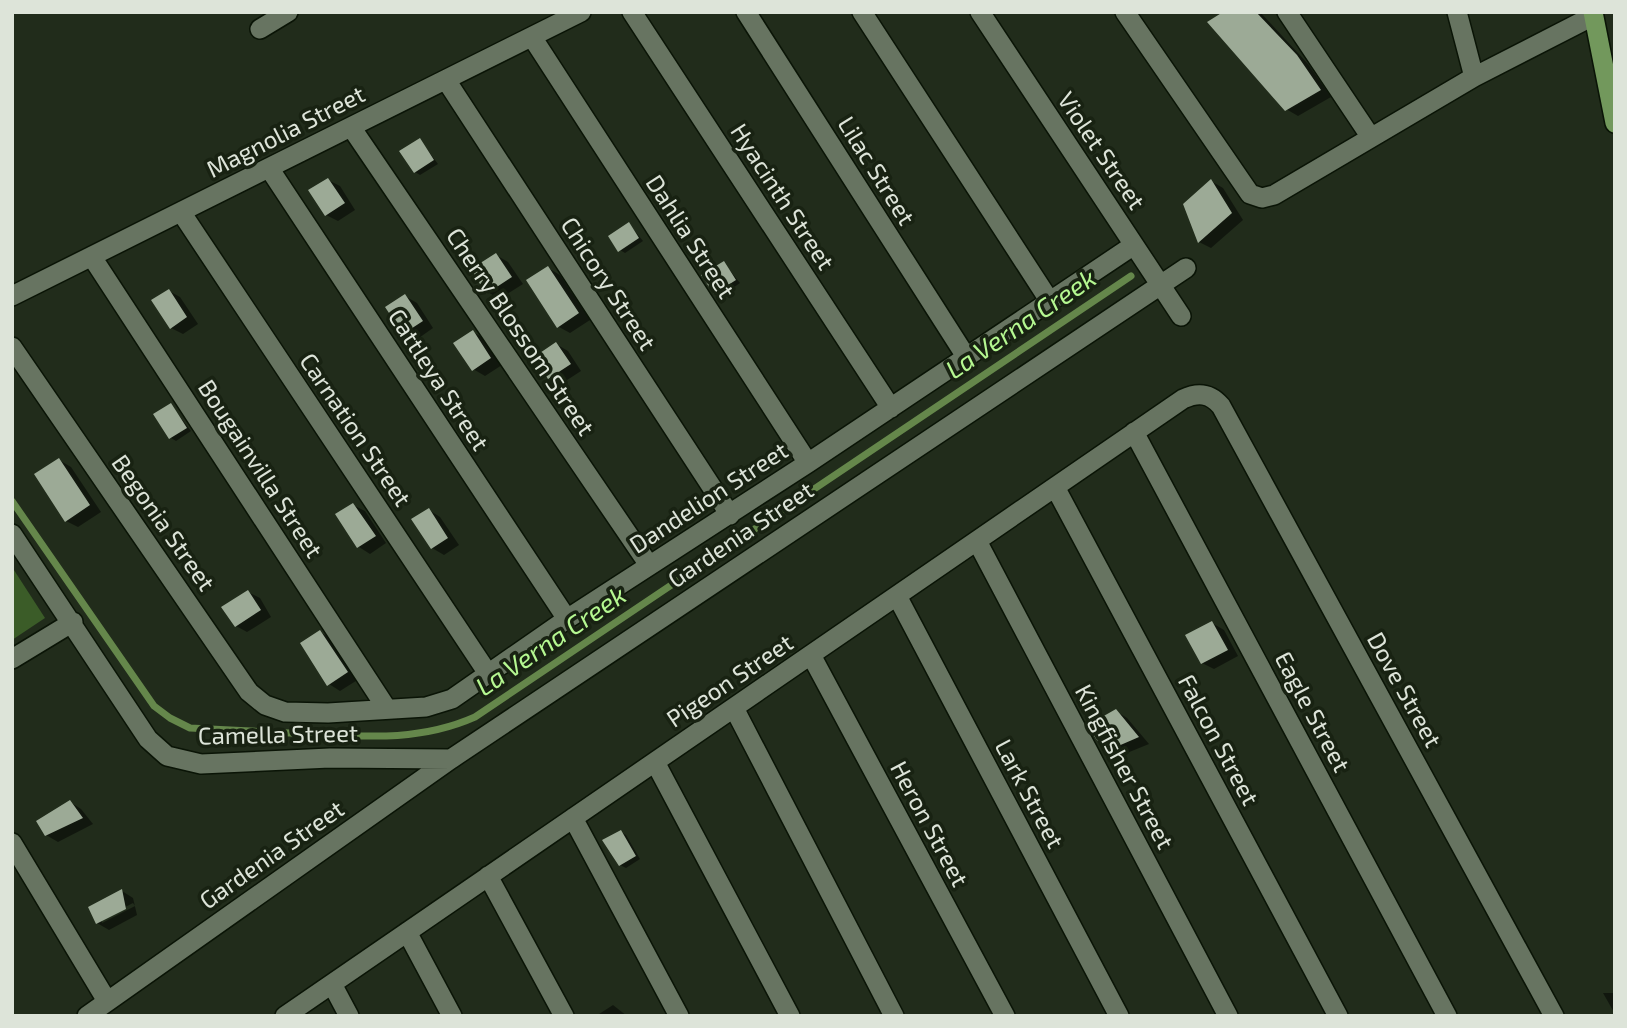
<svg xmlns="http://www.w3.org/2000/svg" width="1627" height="1028" viewBox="0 0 1627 1028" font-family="'Exo 2',sans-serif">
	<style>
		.green { fill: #3b5c28 }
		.shadow { fill: #0007; fill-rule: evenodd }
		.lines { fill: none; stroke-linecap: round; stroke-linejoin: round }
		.stream { stroke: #65874b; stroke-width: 7 }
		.building { fill: #9caa96 }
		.minor-casing { stroke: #0a1406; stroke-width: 22 }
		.primary-casing { stroke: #0a1406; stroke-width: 22 }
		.minor { stroke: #677461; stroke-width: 19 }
		.primary { stroke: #72985c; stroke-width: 19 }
		.labels { text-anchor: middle; stroke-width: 7; stroke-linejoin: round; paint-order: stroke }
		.street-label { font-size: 24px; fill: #dde4d9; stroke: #182212 }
		.water-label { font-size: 26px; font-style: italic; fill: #b5f891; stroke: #182212 }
	</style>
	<rect width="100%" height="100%" fill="#212c1b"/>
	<path class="green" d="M12 567 45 618 12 640Z"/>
	<path class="shadow" d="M1226 12H1260L1308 64 1331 97 1298 116 1286 109Z
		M420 140 438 164 420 175 415 172Z
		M328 180 340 186 355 210 338 221 326 215Z
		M1211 181 1223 188 1243 220 1211 248 1199 242Z
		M629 224 643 241 625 253 620 250Z
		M496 255 508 262 523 284 499 299 488 292Z
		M724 263 740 283 721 296 704 276Z
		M548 268 560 275 590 320 570 333 559 327Z
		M169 291 180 297 198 324 183 334 171 328Z
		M405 296 417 303 433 328 416 340 404 333Z
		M473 332 485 339 502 365 485 376 473 369Z
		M556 344 568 351 581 371 561 384 549 378Z
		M171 405 191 431 176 441 171 438Z
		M59 460 71 467 101 512 78 527 66 521Z
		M353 505 365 511 386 543 370 554 359 547 337 515Z
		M429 510 440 517 459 545 444 555 432 548Z
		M248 592 260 598 271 617 247 632 236 626Z
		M1212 623 1224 630 1238 656 1214 669 1202 663Z
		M320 632 332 639 359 679 340 691 329 684Z
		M1116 711 1127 718 1149 744 1122 755 1110 748Z
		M70 802 81 809 93 824 58 842 46 835Z
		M621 832 626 835 640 859 626 868 620 865Z
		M122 891 133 898 137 915 109 930 97 923ZM133 903 135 906 102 923V919Z
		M1603 993H1615V1014Z
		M613 1005 627 1016H596Z"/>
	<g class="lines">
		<path class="stream" d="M12 501 154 706 170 718 190 728C230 730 270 732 310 734 368 737 421 741 475 717L1131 276"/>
	</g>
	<path class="building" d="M1223 12H1256L1297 55 1321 90 1285 111 1207 22Z
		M420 138 434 160 414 173 399 151Z
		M328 178 345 203 325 216 308 190Z
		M1211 179 1232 213 1198 243 1183 204Z
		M629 222 639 238 618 252 608 236Z
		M496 253 512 277 486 294 471 269Z
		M724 261 736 280 714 294 701 275Z
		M548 266 579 313 557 328 526 280Z
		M169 289 187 317 170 329 151 300Z
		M405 294 423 321 403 334 385 307Z
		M473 330 491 358 472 371 453 343Z
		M556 342 571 364 548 379 534 357Z
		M171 403 187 428 169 439 153 414Z
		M59 458 90 505 65 522 34 474Z
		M353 503 376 536 357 548 335 514Z
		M429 508 448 538 431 549 411 519Z
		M248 590 261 610 235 627 221 607Z
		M1212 621 1228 650 1201 664 1185 635Z
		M320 630 348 672 327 686 300 643Z
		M1116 709 1139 737 1109 750 1096 739 1088 725Z
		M70 800 83 818 45 836 36 821Z
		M621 830 636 856 619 866 602 840Z
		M122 889 126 909 96 924 88 907Z"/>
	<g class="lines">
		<defs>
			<path id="minor" d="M632 12 891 408
				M746 12 965 355
				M862 12 1049 300
				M980 12 1181 316
				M1125 12 1250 194 1262 198 1274 195 1474 77 1593 16
				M1287 12 1370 136
				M1457 12 1474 77
				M260 29 288 12
				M532 37 808 463
				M446 80 730 515
				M351 127 649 565
				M269 168 567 619
				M181 212 489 675
				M92 257 387 709
				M12 296 581 12
				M12 347 249 692 265 705 285 712 328 713 426 707 452 699 567 619 808 463 1134 245
				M1134 432 1447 1016
				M1055 487 1338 1016
				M12 534 148 739 167 756 201 764 330 758 451 759
				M977 541 1228 1016
				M897 596 1119 1016
				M811 655 1005 1016
				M12 659 73 622
				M734 708 894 1016
				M655 762 790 1016
				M573 818 679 1016
				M12 843 107 1001
				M488 876 564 1016
				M407 932 452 1016
				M332 984 349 1016
				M87 1016 451 759 1186 268
				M285 1016 1183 399C1198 392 1210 393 1221 406L1554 1016"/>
			<path id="primary" d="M1593 12 1615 123"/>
		</defs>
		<use href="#minor" class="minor-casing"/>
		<use href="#primary" class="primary-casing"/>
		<use href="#minor" class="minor"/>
		<use href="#primary" class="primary"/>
	</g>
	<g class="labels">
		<g class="street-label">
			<text transform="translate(286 132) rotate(-27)" y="8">Magnolia Street</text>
			<text transform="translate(1101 151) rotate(56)" y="8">Violet Street</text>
			<text transform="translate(876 171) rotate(58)" y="8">Lilac Street</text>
			<text transform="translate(782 197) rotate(57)" y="8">Hyacinth Street</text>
			<text transform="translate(690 237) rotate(57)" y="8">Dahlia Street</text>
			<text transform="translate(608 284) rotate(57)" y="8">Chicory Street</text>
			<text transform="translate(520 332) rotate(56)" y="8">Cherry Blossom Street</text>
			<text transform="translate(438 380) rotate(57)" y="8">Cattleya Street</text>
			<text transform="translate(355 430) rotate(56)" y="8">Carnation Street</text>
			<text transform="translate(260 469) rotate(57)" y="8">Bougainvilla Street</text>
			<text transform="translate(709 498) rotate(-33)" y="8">Dandelion Street</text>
			<text transform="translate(163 523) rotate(55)" y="8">Begonia Street</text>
			<text transform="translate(741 535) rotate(-34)" y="8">Gardenia Street</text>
			<text transform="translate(730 681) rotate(-34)" y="8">Pigeon Street</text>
			<text transform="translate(1404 690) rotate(61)" y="8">Dove Street</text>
			<text transform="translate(1312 712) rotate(62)" y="8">Eagle Street</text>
			<text transform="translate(278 735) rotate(-1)" y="8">Camella Street</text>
			<text transform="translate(1218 740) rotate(62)" y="8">Falcon Street</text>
			<text transform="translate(1124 767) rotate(62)" y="8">Kingfisher Street</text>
			<text transform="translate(1029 794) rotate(62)" y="8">Lark Street</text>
			<text transform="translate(929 824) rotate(62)" y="8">Heron Street</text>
			<text transform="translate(272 855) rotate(-35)" y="8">Gardenia Street</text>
		</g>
		<g class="water-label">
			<text transform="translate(1021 324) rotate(-34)" y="9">La Verna Creek</text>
			<text transform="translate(551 641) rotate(-34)" y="9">La Verna Creek</text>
		</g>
	</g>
	<rect width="1627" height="1028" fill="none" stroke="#dde4d9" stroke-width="28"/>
</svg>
